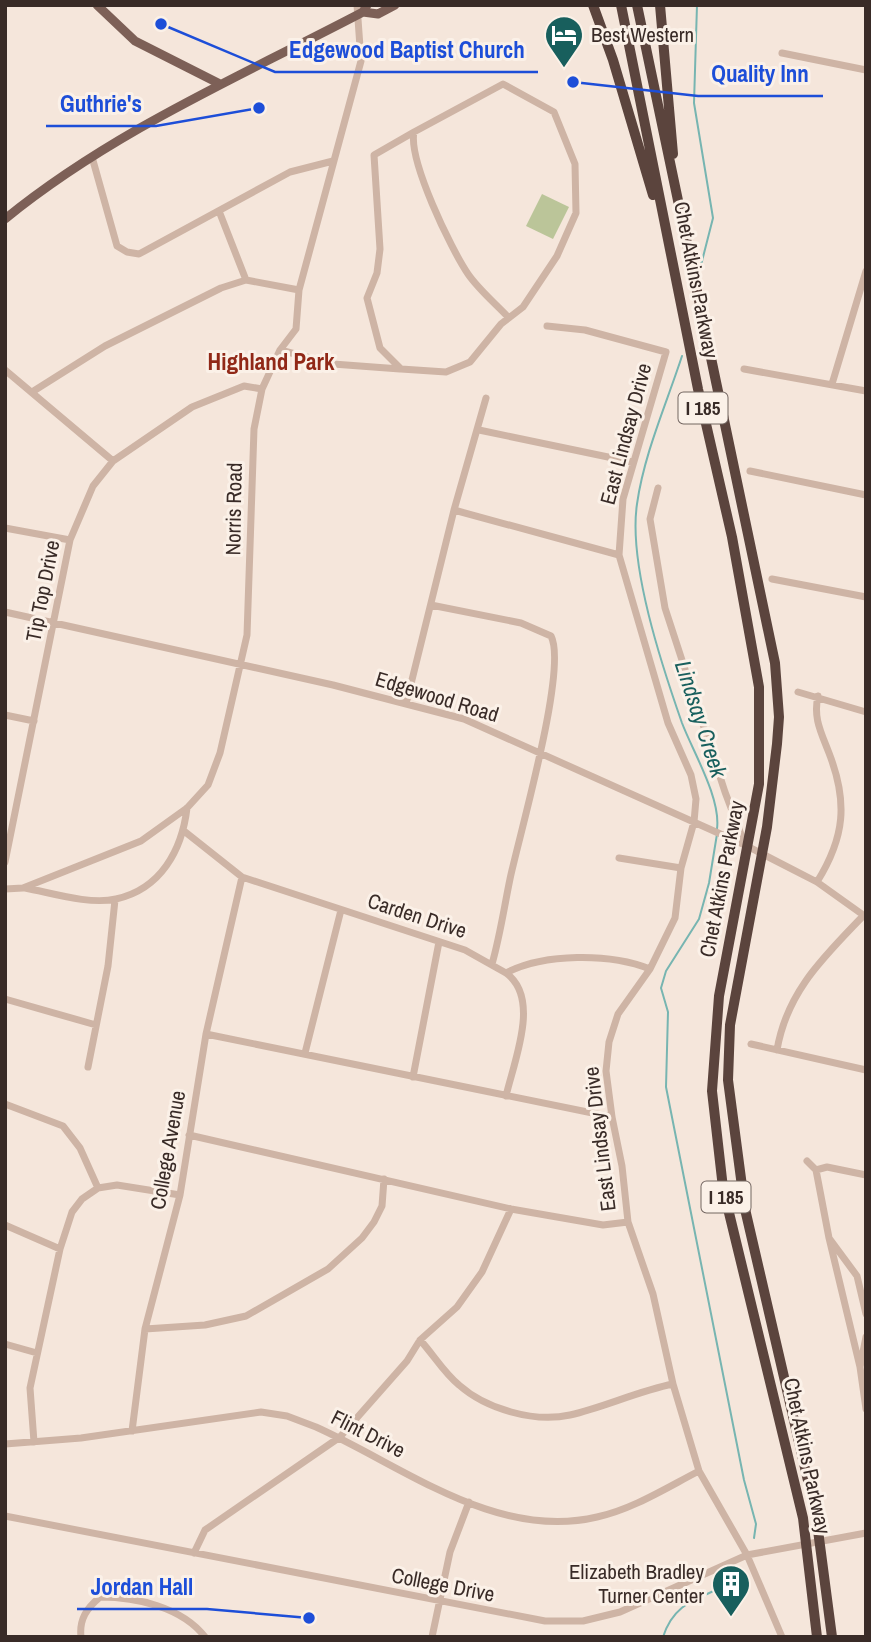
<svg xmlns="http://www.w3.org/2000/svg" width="871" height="1642" viewBox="0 0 871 1642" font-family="'Archivo Narrow',sans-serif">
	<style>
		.green { fill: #bbc599 }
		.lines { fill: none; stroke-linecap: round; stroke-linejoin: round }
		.stream { stroke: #77b5b1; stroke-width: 2 }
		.minor { stroke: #ceb4a5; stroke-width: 7 }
		.major { stroke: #7d6057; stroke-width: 9 }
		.highway { stroke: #5b443d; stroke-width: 10 }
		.labels { text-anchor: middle; stroke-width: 6; stroke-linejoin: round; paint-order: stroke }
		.shield { fill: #fbf1e8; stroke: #736661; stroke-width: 2 }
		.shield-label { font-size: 19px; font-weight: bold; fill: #392b27 }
		.poi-label { font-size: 21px; fill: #392b27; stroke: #fbf1e8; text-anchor: start }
		.street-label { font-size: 21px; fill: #392b27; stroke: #fbf1e8 }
		.neighbourhood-label { font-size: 23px; font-weight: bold; fill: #912817; stroke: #fbf1e8 }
		.water-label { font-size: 23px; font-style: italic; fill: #185f5d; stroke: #fbf1e8 }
		.leader { fill: none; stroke: #1d4ed8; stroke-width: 2.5 }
		.callout-dot { fill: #1d4ed8; stroke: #fbf1e8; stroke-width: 2.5 }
		.callout-label { font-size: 23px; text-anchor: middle; font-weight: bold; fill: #1d4ed8; stroke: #fbf1e8; stroke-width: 6; stroke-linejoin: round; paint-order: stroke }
	</style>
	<rect width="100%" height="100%" fill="#f5e6db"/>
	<path class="green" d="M542 194 569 207 553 239 526 226Z"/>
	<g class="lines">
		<path class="stream" d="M697 5 694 103 713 218 701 265
			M682 356C666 405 644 454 637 504 628 564 662 666 682 723 693 752 721 798 717 829
			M717 834 709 883 699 919 666 971 661 988 668 1012 666 1087 744 1480 756 1524 754 1538
			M663 1637C677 1593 712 1600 740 1575"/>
		<path class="minor" d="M782 53 866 70
			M414 132 374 155 380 249 377 273 367 298 380 348 401 369 446 372 470 362 501 324 523 307 557 256 576 213 575 164 554 112 503 84 414 132C408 160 451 249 468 274 479 290 496 304 509 318
			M92 157 117 246 127 252 139 254 290 172 333 161
			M219 211 246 280
			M547 326 585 330 666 352 623 499 619 555 668 723 691 775 696 799 694 822 681 868 675 918 650 969 618 1014 609 1042 606 1071 612 1117 622 1166 628 1222 653 1294 673 1384 699 1471 747 1555 782 1637
			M280 350 333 364 400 369
			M744 369 866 391
			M5 370 113 461
			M832 384 866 271
			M32 392 105 346 221 288 246 280 299 290
			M479 430 632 462
			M750 471 866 495
			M658 488 650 519 665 608 725 792 745 845
			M454 510 619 555
			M5 528 70 540
			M772 579 866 597
			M431 605 521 623 551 636C568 668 519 836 510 879 504 908 500 936 492 964
			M5 612 333 685 464 719 745 845 817 882 866 917
			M798 692 866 712
			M406 704 454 510 486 398
			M5 715 34 721
			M184 831 242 877 465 950 506 973C544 953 610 953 650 969
			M619 858 681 868
			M5 862 70 540 93 486 113 461 192 407 244 386 262 389
			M817 882C845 837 848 802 829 753 821 732 813 718 818 696
			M25 888C52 893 89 905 116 899 161 889 182 850 187 808
			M5 889 23 888 141 841 187 808 208 785 220 753 247 635 254 429 262 389 280 350 296 329 299 290 361 61 357 5
			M5 999 96 1025
			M206 1034 612 1117
			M751 1044 866 1070
			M777 1050C787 991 824 957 863 916
			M305 1053 341 910
			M88 1067 108 966 115 900
			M413 1077 439 942
			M506 1096C514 1061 541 998 506 973
			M5 1104 63 1126 80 1148 98 1188
			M189 1135 511 1209 603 1225 628 1222
			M807 1161 816 1170 829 1238 857 1276 866 1314
			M816 1170 827 1167 866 1175
			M5 1225 60 1249
			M829 1238 860 1367
			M145 1329 205 1325 246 1316 328 1269 362 1238 374 1222 382 1206 384 1179
			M866 1337 860 1367 866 1409
			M420 1340C433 1354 444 1373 459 1385 486 1409 534 1423 570 1415 605 1407 638 1391 673 1384
			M5 1344 37 1353
			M132 1431 145 1329 180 1195 206 1034 242 877
			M34 1442 30 1388 60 1249 72 1212 82 1199 98 1188 117 1185 180 1195
			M5 1444 81 1438 261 1412 287 1416 316 1427C403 1466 496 1541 597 1517 633 1509 666 1488 699 1471
			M5 1516 545 1621H583L620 1612 747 1555 866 1533
			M194 1553 205 1530 340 1437 407 1361 420 1340 457 1307 482 1272 511 1209
			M81 1637C79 1619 87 1608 100 1597 136 1597 182 1607 205 1637
			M432 1637 450 1552 469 1502"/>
		<path class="major" d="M97 5 135 41 220 84
			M363 12 378 14 395 5
			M5 219C113 131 241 76 363 12L367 5"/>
		<path class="highway" d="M593 5 613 60 653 195
			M621 5 698 389 732 537 759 687V784L719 996 712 1091 723 1188 803 1518 817 1637
			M637 5 775 663 779 717 777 744 767 827 730 1025 728 1080 745 1209 816 1515 832 1637
			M660 5 673 154"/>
	</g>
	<defs>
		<symbol id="hotel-pin" viewBox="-11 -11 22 30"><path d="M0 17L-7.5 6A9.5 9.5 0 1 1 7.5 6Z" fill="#185f5d" stroke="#fbf1e8"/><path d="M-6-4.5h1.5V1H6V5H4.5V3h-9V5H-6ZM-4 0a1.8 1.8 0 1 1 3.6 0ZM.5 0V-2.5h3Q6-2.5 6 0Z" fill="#fff"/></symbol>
		<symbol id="building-pin" viewBox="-11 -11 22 30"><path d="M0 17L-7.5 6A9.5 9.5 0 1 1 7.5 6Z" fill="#185f5d" stroke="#fbf1e8"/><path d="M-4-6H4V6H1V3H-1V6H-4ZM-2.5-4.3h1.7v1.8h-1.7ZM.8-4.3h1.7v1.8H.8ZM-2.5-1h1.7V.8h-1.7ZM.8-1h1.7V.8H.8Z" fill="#fff"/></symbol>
	</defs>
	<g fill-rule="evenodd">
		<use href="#hotel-pin" x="542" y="13" width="44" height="60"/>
		<use href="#building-pin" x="709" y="1562" width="44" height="60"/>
	</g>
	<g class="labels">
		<g class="shield">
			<rect x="678.5" y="392.5" width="49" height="31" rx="5"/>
			<rect x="701.5" y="1181.5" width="49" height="31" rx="5"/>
		</g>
		<g class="shield-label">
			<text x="703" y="415">I 185</text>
			<text x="726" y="1204">I 185</text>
		</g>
		<g class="poi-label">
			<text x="591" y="42">Best Western</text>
			<text x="704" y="1579" text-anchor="end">Elizabeth Bradley<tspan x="704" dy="24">Turner Center</tspan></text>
		</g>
		<g class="street-label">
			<text transform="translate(696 280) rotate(79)" y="7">Chet Atkins Parkway</text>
			<text transform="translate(626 434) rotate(-75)" y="7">East Lindsay Drive</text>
			<text transform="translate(234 509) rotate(-89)" y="7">Norris Road</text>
			<text transform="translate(43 591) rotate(-79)" y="7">Tip Top Drive</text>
			<text transform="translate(437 697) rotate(17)" y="7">Edgewood Road</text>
			<text transform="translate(722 879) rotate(-79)" y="7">Chet Atkins Parkway</text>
			<text transform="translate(417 916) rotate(18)" y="7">Carden Drive</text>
			<text transform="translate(600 1139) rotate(-97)" y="7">East Lindsay Drive</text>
			<text transform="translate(168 1150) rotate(-80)" y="7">College Avenue</text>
			<text transform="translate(368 1434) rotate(27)" y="7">Flint Drive</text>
			<text transform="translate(807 1456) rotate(78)" y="7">Chet Atkins Parkway</text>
			<text transform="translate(443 1585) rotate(11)" y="7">College Drive</text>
		</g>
		<g class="neighbourhood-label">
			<text x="271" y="370">Highland Park</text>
		</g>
		<g class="water-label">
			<text transform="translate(701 719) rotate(72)" y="8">Lindsay Creek</text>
		</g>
	</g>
	<path class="leader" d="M161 24L275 72H538M573 82L698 96H823M259 108L156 126H46M309 1618L207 1609H77"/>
	<g class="callout-dot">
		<circle cx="161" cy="24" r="7"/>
		<circle cx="573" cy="82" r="7"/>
		<circle cx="259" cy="108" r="7"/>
		<circle cx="309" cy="1618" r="7"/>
	</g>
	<g class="callout-label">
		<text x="407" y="58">Edgewood Baptist Church</text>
		<text x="760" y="82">Quality Inn</text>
		<text x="101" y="112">Guthrie's</text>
		<text x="142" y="1595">Jordan Hall</text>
	</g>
	<rect width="871" height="1642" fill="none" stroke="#392b27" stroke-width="14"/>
</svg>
